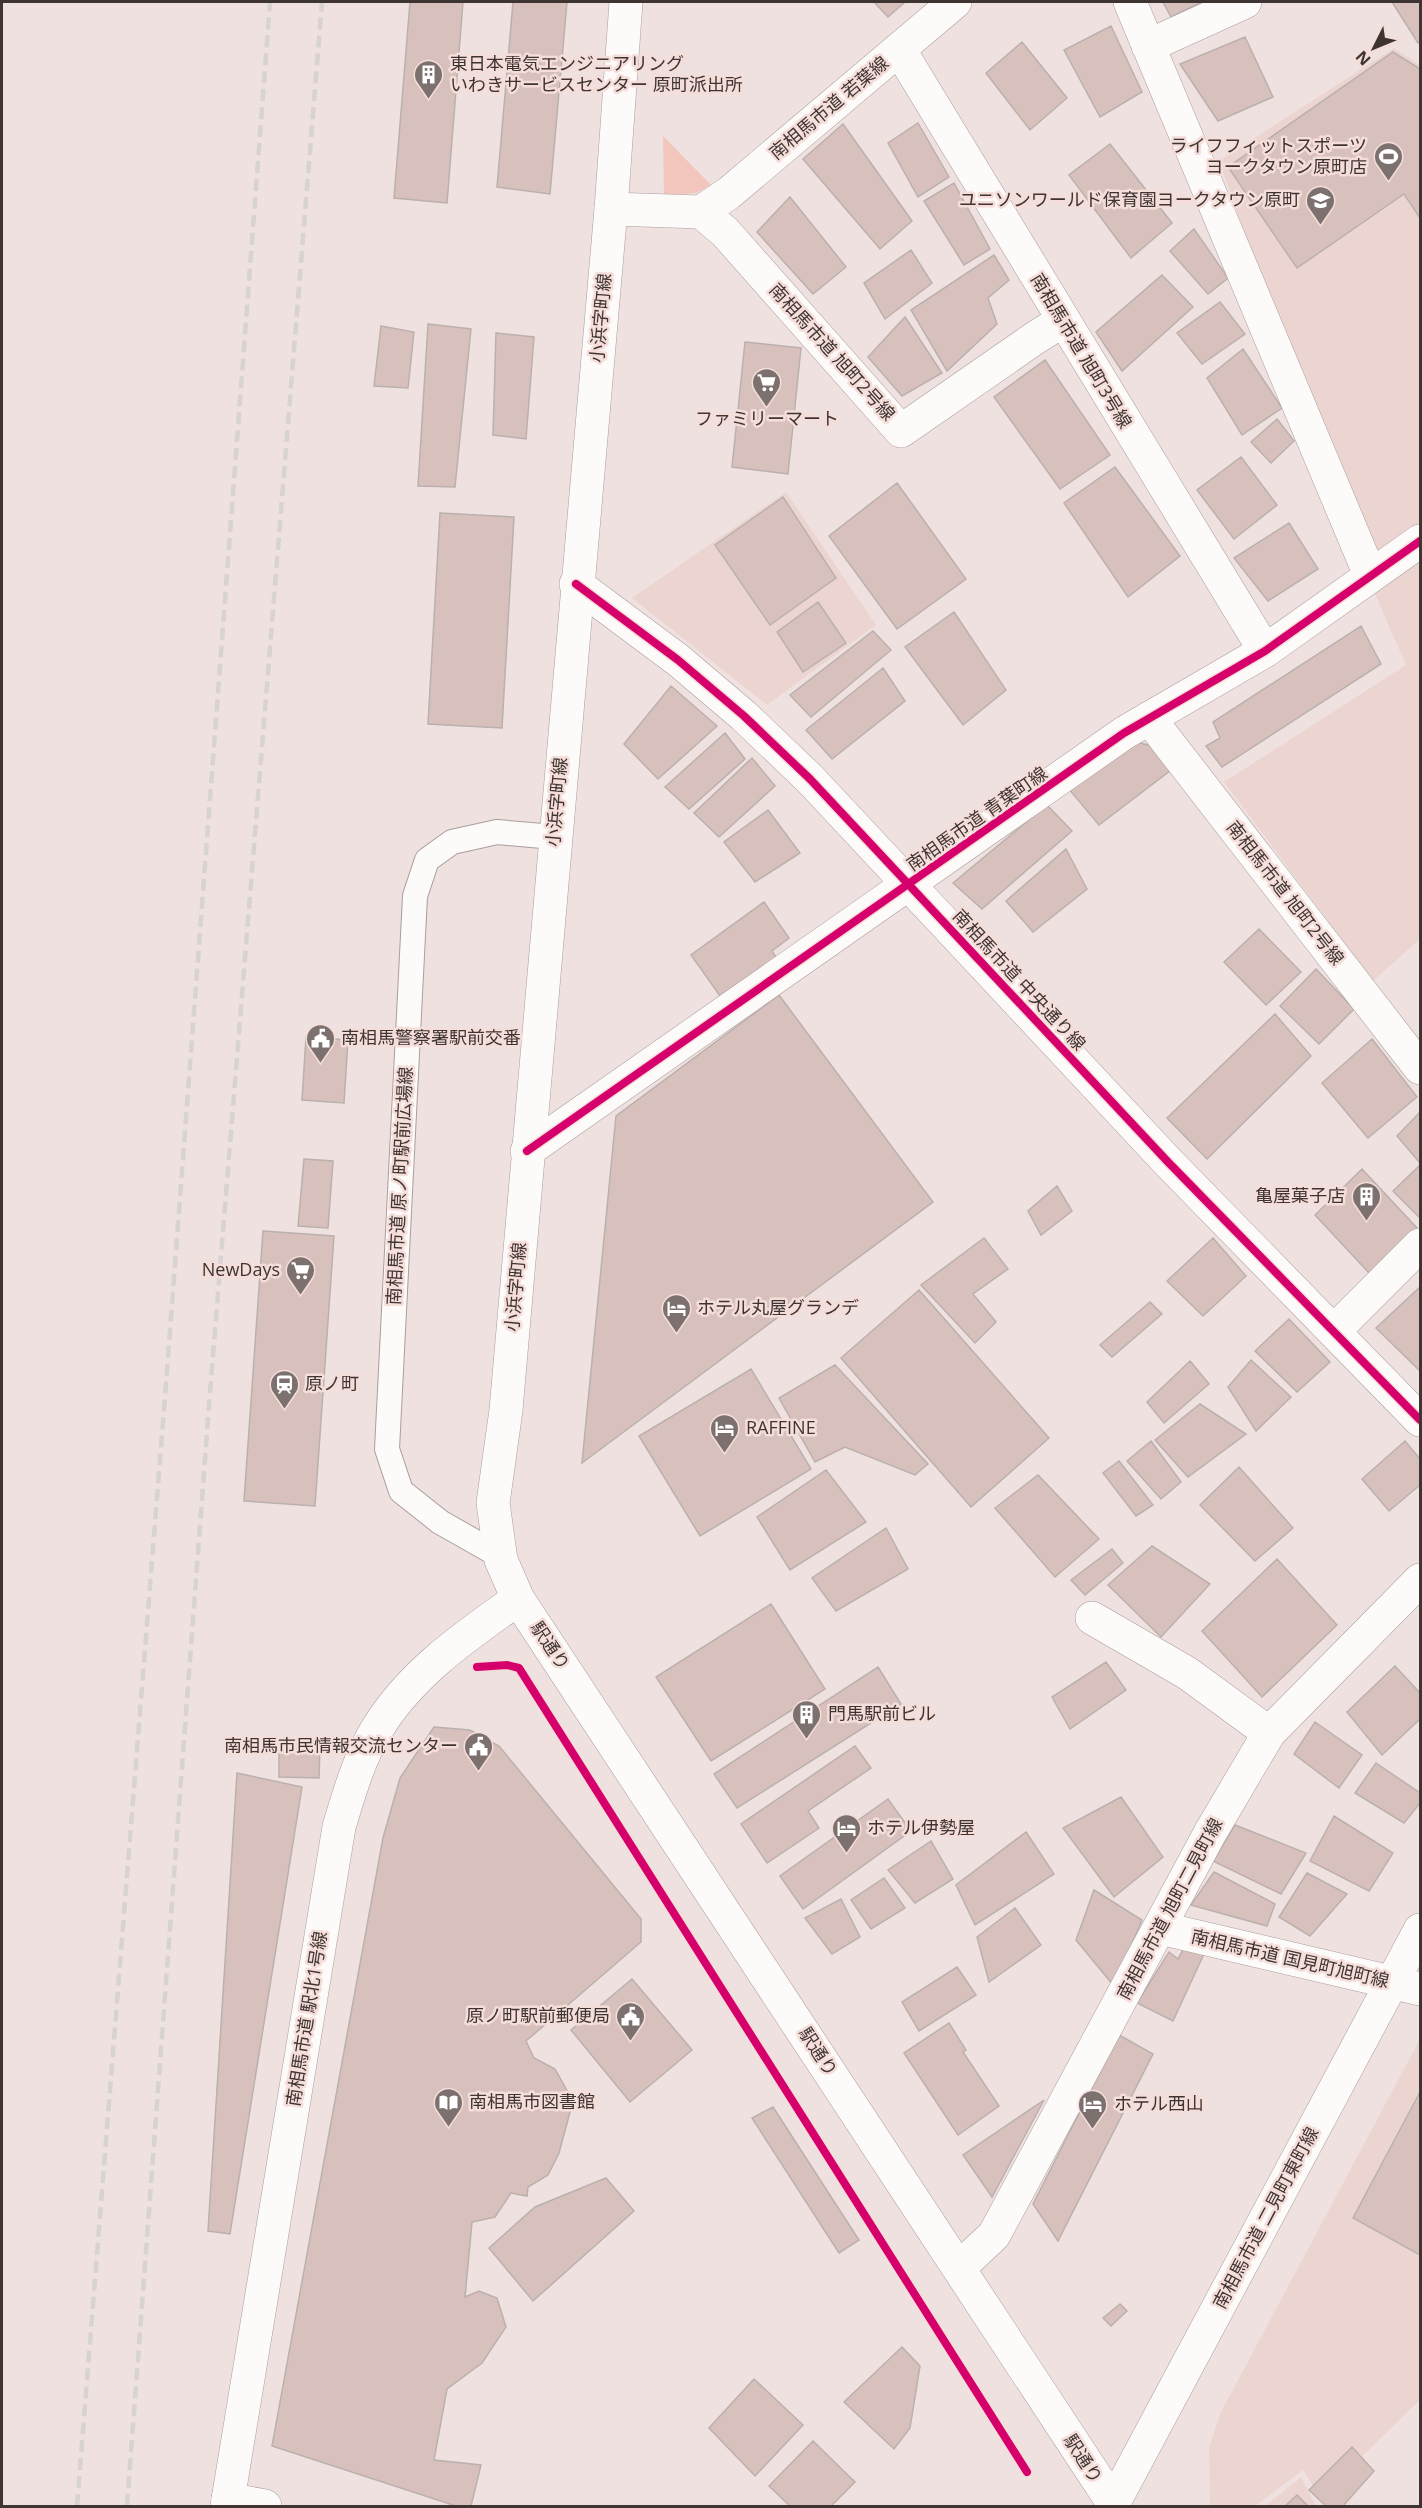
<svg xmlns="http://www.w3.org/2000/svg" width="1422" height="2508" viewBox="0 0 1422 2508" font-family="'Open Sans','Noto Sans JP',sans-serif">
	<style>
		.built { fill: #ecd5d0 }
		.green { fill: #f3c6bd }
		.building { fill: #d8c1bc; stroke: #bab0ae; stroke-width: 1.5 }
		.lines { fill: none; stroke-linecap: round; stroke-linejoin: round }
		.lane-casing { stroke: #a99e9d; stroke-width: 26 }
		.street-casing { stroke: #a99e9d; stroke-width: 34 }
		.secondary-casing { stroke: #a99e9d; stroke-width: 34 }
		.lane { stroke: #fdfafa; stroke-width: 24 }
		.street { stroke: #fdfafa; stroke-width: 33 }
		.secondary { stroke: #fdfafa; stroke-width: 33 }
		.rail { stroke: #d6d3d1; stroke-width: 4.5; stroke-dasharray: 12 6; stroke-linecap: butt }
		.cycleway-casing { stroke: #f5ddd9; stroke-width: 11 }
		.cycleway { stroke: #d6006c; stroke-width: 8 }
		.labels { text-anchor: middle; stroke-width: 5; stroke-linejoin: round; paint-order: stroke }
		.poi-label { font-size: 18px; fill: #3e3533; stroke: #f5ddd9; text-anchor: start }
		.street-label { font-size: 18px; fill: #3e3533; stroke: #f5ddd9 }
	</style>
	<rect width="100%" height="100%" fill="#efe1df"/>
	<path class="built" d="M1394 48 1420 65V939L1373 981 1224 782 1406 665 1372 587 1219 161Z
		M786 492 876 625 767 705 632 598Z
		M1420 2039V2400L1320 2497 1303 2470 1255 2506H1210L1209 2448 1220 2414Z
		M1301 2477 1316 2506H1265Z"/>
	<path class="green" d="M663 136 711 185 696 193 664 195Z"/>
	<path class="building" d="M410 2H463L447 203 394 198Z
		M513 2H567L550 194 497 187Z
		M874 2H905L888 17Z
		M1163 2H1202L1171 17Z
		M1392 2H1420V42L1418 43Z
		M1111 26 1142 92 1100 117 1064 50Z
		M1245 37 1273 97 1218 121 1180 64Z
		M1022 42 1067 98 1030 130 986 73Z
		M1393 52 1420 69V218L1404 194 1297 268 1228 167Z
		M918 123 949 177 918 197 888 143Z
		M843 124 912 221 880 249 803 159Z
		M1110 144 1172 223 1131 258 1069 175Z
		M954 183 990 249 964 265 924 201Z
		M790 197 846 267 813 294 757 232Z
		M1194 229 1228 278 1208 294 1170 251Z
		M911 250 932 283 885 319 864 283Z
		M994 255 1009 280 988 298 997 324 947 371 911 310Z
		M1162 275 1193 307 1122 371 1096 332Z
		M1220 302 1245 334 1202 364 1177 333Z
		M905 317 942 373 902 396 868 357Z
		M428 324 471 329 455 487 418 486Z
		M381 326 414 332 408 388 374 386Z
		M496 333 534 337 526 439 493 435Z
		M745 342 801 348 788 474 732 467Z
		M1243 349 1282 408 1242 435 1207 378Z
		M1045 360 1110 455 1060 489 994 397Z
		M1277 419 1294 441 1271 463 1251 442Z
		M1241 457 1277 505 1234 539 1197 490Z
		M1115 467 1180 556 1128 597 1064 503Z
		M897 483 966 579 897 629 829 536Z
		M783 497 836 578 770 625 715 545Z
		M440 513 514 517 502 728 428 724Z
		M1289 523 1318 569 1268 601 1234 558Z
		M818 602 846 643 803 672 777 632Z
		M954 612 1006 690 963 725 905 647Z
		M1361 626 1381 664 1222 767 1206 746 1220 738 1213 722Z
		M873 631 891 650 811 717 790 695Z
		M883 668 905 701 832 759 806 730Z
		M671 686 717 726 658 779 624 744Z
		M725 733 745 759 689 809 665 787Z
		M1134 741 1154 747 1171 770 1099 825 1068 788Z
		M752 758 775 786 719 837 694 813Z
		M1047 805 1072 831 982 909 953 883Z
		M768 810 800 853 755 882 724 842Z
		M1066 849 1087 889 1033 932 1006 901Z
		M764 902 789 938 772 951 776 957 720 996 691 955Z
		M1259 929 1301 972 1266 1005 1224 962Z
		M1316 969 1354 1009 1319 1044 1280 1006Z
		M779 995 933 1202 582 1463 616 1116Z
		M1275 1014 1311 1056 1207 1159 1167 1118Z
		M306 1037 348 1040 344 1103 302 1100Z
		M1372 1039 1417 1097 1368 1138 1322 1083Z
		M1420 1112V1163L1397 1136Z
		M304 1159 333 1161 328 1228 298 1226Z
		M1420 1165V1218L1393 1191Z
		M1362 1169 1417 1228 1370 1274 1315 1215Z
		M1057 1186 1072 1211 1041 1235 1028 1211Z
		M263 1231 334 1236 315 1506 244 1501Z
		M984 1238 1008 1269 973 1294 996 1322 975 1343 921 1285Z
		M1213 1238 1246 1276 1203 1316 1167 1281Z
		M1420 1287V1371L1376 1328Z
		M919 1290 1049 1438 971 1507 841 1358Z
		M1150 1302 1162 1314 1112 1357 1100 1345Z
		M1289 1319 1330 1362 1297 1392 1255 1351Z
		M1251 1360 1291 1397 1256 1431 1228 1387Z
		M1190 1361 1209 1384 1164 1423 1147 1402Z
		M835 1365 928 1464 915 1475 845 1447 815 1462 779 1398Z
		M751 1369 811 1469 700 1536 639 1436Z
		M1200 1404 1246 1434 1188 1477 1155 1440Z
		M1151 1441 1181 1482 1161 1499 1127 1461Z
		M1405 1441 1420 1459V1485L1389 1511 1362 1479Z
		M1119 1461 1153 1505 1136 1516 1103 1473Z
		M1239 1467 1293 1528 1255 1561 1200 1505Z
		M826 1470 866 1522 790 1570 757 1517Z
		M1038 1475 1099 1539 1055 1577 995 1508Z
		M886 1528 908 1569 836 1611 812 1578Z
		M1152 1546 1210 1584 1161 1637 1108 1585Z
		M1112 1549 1123 1563 1085 1595 1071 1580Z
		M1277 1559 1337 1625 1262 1697 1202 1631Z
		M771 1604 825 1689 711 1761 656 1677Z
		M1106 1662 1126 1690 1070 1729 1052 1697Z
		M1395 1666 1420 1693V1719L1382 1755 1347 1712Z
		M878 1667 901 1704 737 1808 714 1774Z
		M1315 1722 1362 1755 1339 1788 1294 1754Z
		M434 1727 470 1730 499 1746 641 1919V1942L526 2041 534 2058 555 2069 573 2101 559 2153 548 2175 528 2187 527 2196 511 2193 495 2217 472 2222 465 2297 479 2291 497 2298 506 2327 482 2363 447 2389 434 2460 481 2465 471 2506H456L272 2446 383 1838 400 1778Z
		M279 1744 320 1745 319 1778 279 1777Z
		M855 1746 871 1768 808 1811 819 1828 767 1863 741 1824Z
		M1376 1763 1420 1793V1803L1404 1823 1355 1793Z
		M237 1773 302 1787 230 2234 208 2231Z
		M1121 1797 1163 1857 1114 1897 1063 1828Z
		M888 1799 911 1831 803 1909 780 1876Z
		M1334 1816 1393 1853 1369 1891 1310 1861Z
		M1235 1825 1306 1853 1281 1894 1213 1861Z
		M1026 1832 1054 1874 975 1925 956 1885Z
		M931 1841 953 1879 915 1903 888 1870Z
		M1214 1872 1275 1904 1267 1926 1191 1905Z
		M1307 1873 1347 1894 1310 1936 1279 1917Z
		M884 1878 905 1908 871 1929 851 1900Z
		M1094 1890 1142 1920 1114 1986 1076 1940Z
		M841 1899 860 1937 832 1954 805 1918Z
		M1015 1908 1041 1945 989 1982 977 1937Z
		M1185 1946 1204 1954 1173 2021 1137 2003 1169 1952 1178 1959Z
		M957 1967 976 1995 919 2031 902 2002Z
		M632 1979 692 2050 630 2102 571 2030Z
		M949 2023 966 2050 963 2052 999 2106 958 2135 904 2053Z
		M1119 2035 1153 2054 1058 2241 1033 2204Z
		M1420 2092V2255L1353 2218Z
		M1044 2100 992 2197 963 2155Z
		M773 2107 859 2240 839 2253 752 2118Z
		M606 2178 634 2211 533 2301 489 2248 535 2207Z
		M1120 2304 1127 2311 1111 2326 1103 2318Z
		M902 2347 920 2366 910 2428 894 2449 844 2402Z
		M754 2379 803 2425 755 2476 709 2428Z
		M813 2441 855 2482 831 2506H790L769 2486Z
		M1352 2447 1374 2471 1343 2506H1326L1309 2490Z
		M1297 2495 1308 2506H1285Z"/>
	<g class="lines">
		<defs>
			<path id="lane" d="M500 1556 440 1522 401 1491 387 1449 415 896 427 860 452 842 497 832 554 837"/>
			<path id="street" d="M1130 2 1370 575
				M1148 46 1245 2
				M899 49 1265 651
				M611 209 701 212
				M701 212 725 232 901 431 1035 338 1062 321
				M701 212 729 193 955 2
				M576 584 678 660 744 716 810 779 1168 1162 1420 1420
				M1149 718 1420 1068
				M527 1151 1124 733 1265 651 1420 541
				M1334 1331 1420 1245
				M1092 1618 1187 1673 1269 1733
				M1160 1928 1420 1989
				M960 2267 994 2235 1210 1833 1269 1733 1420 1580
				M228 2499 265 2506"/>
			<path id="secondary" d="M626 2 611 209 506 1410 493 1503 501 1560 518 1599 1115 2506
				M227 2506 339 1827C349 1794 359 1758 377 1729 411 1673 466 1636 518 1599
				M1112 2506 1420 1930"/>
		</defs>
		<use href="#lane" class="lane-casing"/>
		<use href="#street" class="street-casing"/>
		<use href="#secondary" class="secondary-casing"/>
		<use href="#lane" class="lane"/>
		<use href="#street" class="street"/>
		<use href="#secondary" class="secondary"/>
		<path class="rail" d="M77 2506 165 1397 270 2
			M127 2506 209 1405 322 2"/>
		<defs>
			<path id="cycleway" d="M576 584 678 660 744 716 810 779 1168 1162 1420 1420
				M527 1151 1124 733 1265 651 1420 541
				M477 1667 507 1665 519 1668 1027 2472"/>
		</defs>
		<use href="#cycleway" class="cycleway-casing"/>
		<use href="#cycleway" class="cycleway"/>
	</g>
	<defs>
		<symbol id="building-pin" viewBox="-11 -11 22 30"><path d="M0 17L-7.5 6A9.5 9.5 0 1 1 7.5 6Z" fill="#7c716f" stroke="#f5ddd9"/><path d="M-4-6H4V6H1V3H-1V6H-4ZM-2.5-4.3h1.7v1.8h-1.7ZM.8-4.3h1.7v1.8H.8ZM-2.5-1h1.7V.8h-1.7ZM.8-1h1.7V.8H.8Z" fill="#fff"/></symbol>
		<symbol id="stadium-pin" viewBox="-11 -11 22 30"><path d="M0 17L-7.5 6A9.5 9.5 0 1 1 7.5 6Z" fill="#7c716f" stroke="#f5ddd9"/><path d="M0-5a6.5 5 0 1 0 0 10a6.5 5 0 1 0 0-10ZM-3.5-1.8h7v3.6h-7Z" fill="#fff"/></symbol>
		<symbol id="school-pin" viewBox="-11 -11 22 30"><path d="M0 17L-7.5 6A9.5 9.5 0 1 1 7.5 6Z" fill="#7c716f" stroke="#f5ddd9"/><path d="M0-5L7-2L0 1L-7-2ZM-4 1L0 2.5L4 1V4Q0 6-4 4Z" fill="#fff"/></symbol>
		<symbol id="supermarket-pin" viewBox="-11 -11 22 30"><path d="M0 17L-7.5 6A9.5 9.5 0 1 1 7.5 6Z" fill="#7c716f" stroke="#f5ddd9"/><path d="M-6-5.5h2.5l.6 2H6L4.5 2H-2.5L-4.4-4H-6ZM-1.5 3.2a1.3 1.3 0 1 0 .1 0ZM3 3.2a1.3 1.3 0 1 0 .1 0Z" fill="#fff"/></symbol>
		<symbol id="civic-pin" viewBox="-11 -11 22 30"><path d="M0 17L-7.5 6A9.5 9.5 0 1 1 7.5 6Z" fill="#7c716f" stroke="#f5ddd9"/><path d="M-.6-6.5H3V-4.5H.6V-3L4-1V1h2V6H-6V1h2V-1L-.6-3ZM-1.2 2.5V6h2.4V2.5Z" fill="#fff"/></symbol>
		<symbol id="hotel-pin" viewBox="-11 -11 22 30"><path d="M0 17L-7.5 6A9.5 9.5 0 1 1 7.5 6Z" fill="#7c716f" stroke="#f5ddd9"/><path d="M-6-4.5h1.5V1H6V5H4.5V3h-9V5H-6ZM-4 0a1.8 1.8 0 1 1 3.6 0ZM.5 0V-2.5h3Q6-2.5 6 0Z" fill="#fff"/></symbol>
		<symbol id="station-pin" viewBox="-11 -11 22 30"><path d="M0 17L-7.5 6A9.5 9.5 0 1 1 7.5 6Z" fill="#7c716f" stroke="#f5ddd9"/><path d="M-3-6H3Q5-6 5-4V2Q5 4 3 4L4.5 6H3L1.5 4h-3L-3 6H-4.5L-3 4Q-5 4-5 2V-4Q-5-6-3-6ZM-3.5-4v3h7v-3ZM-3.5 1v1.5H-2V1ZM2 1v1.5H3.5V1Z" fill="#fff"/></symbol>
		<symbol id="library-pin" viewBox="-11 -11 22 30"><path d="M0 17L-7.5 6A9.5 9.5 0 1 1 7.5 6Z" fill="#7c716f" stroke="#f5ddd9"/><path d="M-6-4Q-3-5.5-.7-3.5V5Q-3 3-6 4ZM6-4Q3-5.5 .7-3.5V5Q3 3 6 4Z" fill="#fff"/></symbol>
	</defs>
	<g fill-rule="evenodd">
		<use href="#building-pin" x="412" y="58" width="33" height="45"/>
		<use href="#stadium-pin" x="1372" y="140" width="33" height="45"/>
		<use href="#school-pin" x="1304" y="184" width="33" height="45"/>
		<use href="#supermarket-pin" x="750" y="366" width="33" height="45"/>
		<use href="#civic-pin" x="304" y="1022" width="33" height="45"/>
		<use href="#building-pin" x="1350" y="1180" width="33" height="45"/>
		<use href="#supermarket-pin" x="284" y="1254" width="33" height="45"/>
		<use href="#hotel-pin" x="660" y="1292" width="33" height="45"/>
		<use href="#station-pin" x="268" y="1368" width="33" height="45"/>
		<use href="#hotel-pin" x="708" y="1412" width="33" height="45"/>
		<use href="#building-pin" x="790" y="1698" width="33" height="45"/>
		<use href="#civic-pin" x="462" y="1730" width="33" height="45"/>
		<use href="#hotel-pin" x="830" y="1812" width="33" height="45"/>
		<use href="#civic-pin" x="614" y="2000" width="33" height="45"/>
		<use href="#library-pin" x="432" y="2086" width="33" height="45"/>
		<use href="#hotel-pin" x="1076" y="2088" width="33" height="45"/>
	</g>
	<g class="labels">
		<g class="poi-label">
			<text x="450" y="70">東日本電気エンジニアリング<tspan x="450" dy="21">いわきサービスセンター 原町派出所</tspan></text>
			<text x="1367" y="152" text-anchor="end">ライフフィットスポーツ<tspan x="1367" dy="21">ヨークタウン原町店</tspan></text>
			<text x="1300" y="206" text-anchor="end">ユニソンワールド保育園ヨークタウン原町</text>
			<text x="767" y="425" text-anchor="middle">ファミリーマート</text>
			<text x="341" y="1044">南相馬警察署駅前交番</text>
			<text x="1345" y="1202" text-anchor="end">亀屋菓子店</text>
			<text x="280" y="1276" text-anchor="end">NewDays</text>
			<text x="697" y="1314">ホテル丸屋グランデ</text>
			<text x="305" y="1390">原ノ町</text>
			<text x="746" y="1434">RAFFINE</text>
			<text x="828" y="1720">門馬駅前ビル</text>
			<text x="458" y="1752" text-anchor="end">南相馬市民情報交流センター</text>
			<text x="867" y="1834">ホテル伊勢屋</text>
			<text x="610" y="2022" text-anchor="end">原ノ町駅前郵便局</text>
			<text x="469" y="2108">南相馬市図書館</text>
			<text x="1114" y="2110">ホテル西山</text>
		</g>
		<g class="street-label">
			<text transform="translate(829 108) rotate(-40)" y="6">南相馬市道 若葉線</text>
			<text transform="translate(601 318) rotate(-85)" y="6">小浜字町線</text>
			<text transform="translate(1081 351) rotate(59)" y="6">南相馬市道 旭町3号線</text>
			<text transform="translate(832 352) rotate(48)" y="6">南相馬市道 旭町2号線</text>
			<text transform="translate(557 802) rotate(-85)" y="6">小浜字町線</text>
			<text transform="translate(977 819) rotate(-35)" y="6">南相馬市道 青葉町線</text>
			<text transform="translate(1285 893) rotate(52)" y="6">南相馬市道 旭町2号線</text>
			<text transform="translate(1019 980) rotate(47)" y="6">南相馬市道 中央通り線</text>
			<text transform="translate(400 1186) rotate(-87)" y="6">南相馬市道 原ノ町駅前広場線</text>
			<text transform="translate(516 1287) rotate(-85)" y="6">小浜字町線</text>
			<text transform="translate(550 1646) rotate(56)" y="6">駅通り</text>
			<text transform="translate(1170 1909) rotate(-62)" y="6">南相馬市道 旭町二見町線</text>
			<text transform="translate(1290 1959) rotate(13)" y="6">南相馬市道 国見町旭町線</text>
			<text transform="translate(307 2019) rotate(-81)" y="6">南相馬市道 駅北1号線</text>
			<text transform="translate(818 2052) rotate(57)" y="6">駅通り</text>
			<text transform="translate(1266 2218) rotate(-62)" y="6">南相馬市道 二見町東町線</text>
			<text transform="translate(1083 2459) rotate(57)" y="6">駅通り</text>
		</g>
	</g>
	<rect width="1422" height="2508" fill="none" stroke="#3e3533" stroke-width="6"/>
	<g transform="translate(1374 48) rotate(227)" stroke="#f5ddd9" stroke-width="4.5" paint-order="stroke">
	<path d="M0-4.5L10 22L0 15L-10 22Z" fill="#3e3533"/>
	<text y="-9" font-size="16" font-weight="bold" text-anchor="middle" fill="#3e3533">N</text>
	</g>
</svg>
